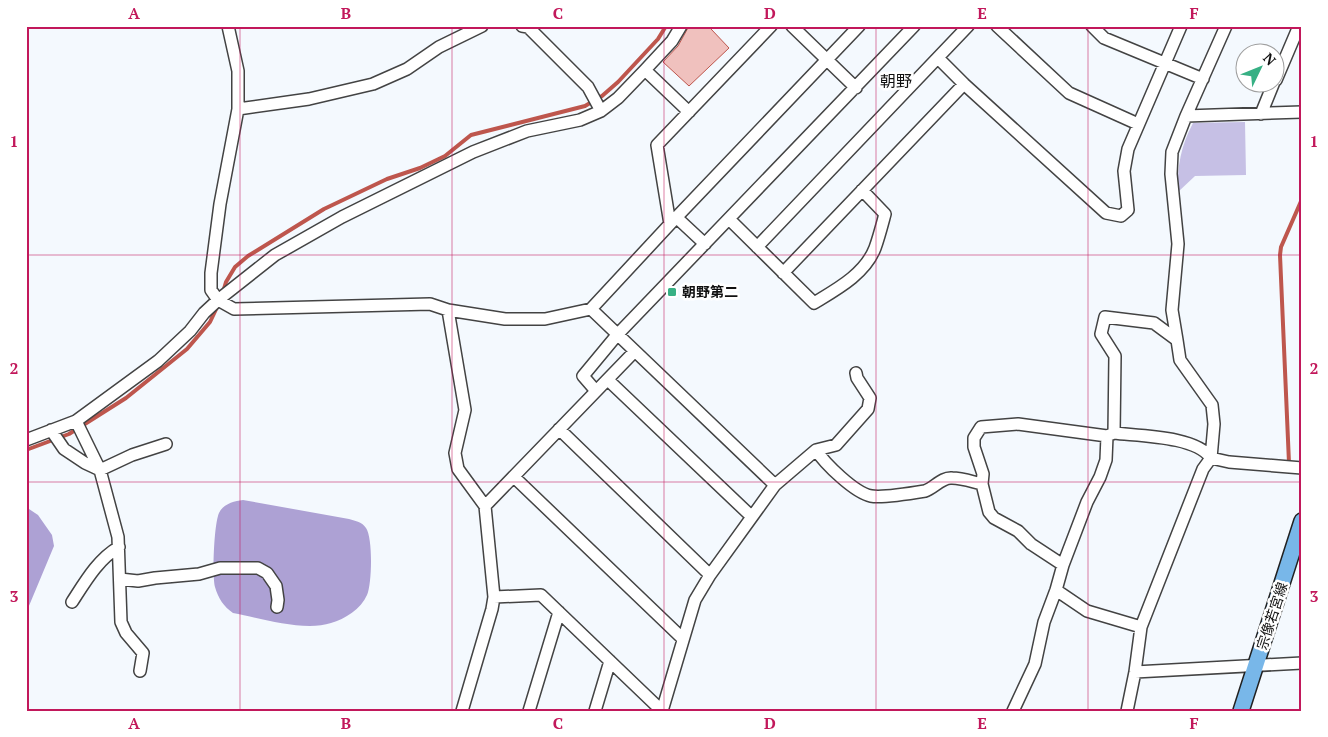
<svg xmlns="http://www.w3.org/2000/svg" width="1328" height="737" viewBox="0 0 1328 737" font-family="'PT Serif','Noto Sans JP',serif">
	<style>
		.green { fill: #c6c0e5 }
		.forest { fill: #ada1d4 }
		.water { fill: #f0c1be; stroke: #be564d }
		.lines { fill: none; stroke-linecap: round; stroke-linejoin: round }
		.stream { stroke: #be564d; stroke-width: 4 }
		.minor-casing { stroke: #434343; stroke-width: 14 }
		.major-casing { stroke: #212121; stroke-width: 18 }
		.minor { stroke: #fff; stroke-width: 11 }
		.major { stroke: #78b7e9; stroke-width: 15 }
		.grid { fill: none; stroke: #c2185b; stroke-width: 1; stroke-opacity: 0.55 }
		.poi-dot { fill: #37b084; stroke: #fff; stroke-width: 2 }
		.labels { text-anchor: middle; stroke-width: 5; stroke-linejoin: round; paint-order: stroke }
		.poi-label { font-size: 14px; font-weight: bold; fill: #101010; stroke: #fff; text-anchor: start }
		.street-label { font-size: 14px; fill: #101010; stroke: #fff }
		.quarter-label { font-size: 16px; fill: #101010; stroke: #fff }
		.neatline { fill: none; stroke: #c2185b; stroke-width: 2 }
		.grid-label { font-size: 16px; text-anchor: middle; font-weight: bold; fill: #c2185b }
	</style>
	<rect width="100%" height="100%" fill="#f4f9fe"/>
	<path class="green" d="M1245 122 1246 175 1195 176 1178 192C1177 166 1181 146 1193 123Z"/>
	<path class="forest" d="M243 500 349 519C356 521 362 522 366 528 373 538 372 584 367 595 361 609 345 619 331 623 304 632 260 618 233 613 224 607 218 598 215 587 212 576 214 524 219 513 223 504 234 501 243 500Z
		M26 507 38 515 52 535 54 546 26 613Z"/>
	<path class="water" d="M689 26H713L711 29 729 48 689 86 663 62 678 46Z"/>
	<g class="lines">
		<path class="stream" d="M223 292 226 282 235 267 248 256 324 209 387 179 420 168 445 156 471 135 585 106 602 96 618 82 658 39 666 26
			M26 450 69 434 126 398 187 349 210 322 219 303
			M1289 463 1280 255 1281 247 1302 199"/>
		<defs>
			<path id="minor" d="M228 26 238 71V109L220 204 211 273V290L218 300 234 309 430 304 448 310 505 319H545L591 309 670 224 859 26
				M522 26 528 27 588 87 601 111
				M792 26 856 88
				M997 26 1069 93 1138 124
				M1092 26 1104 38 1203 79
				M938 58 964 84 1106 213 1121 216 1128 210 1124 171 1128 149 1181 26
				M645 70 689 112
				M1276 80 1299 26
				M238 109 309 99 373 84 407 69 439 47 482 26
				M1261 114 1274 82
				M1186 116 1302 112
				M676 217 705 244
				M729 219 814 303C837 289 865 274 875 248 879 237 882 225 885 214L862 190
				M670 224 657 145 771 26
				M757 247 968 26
				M783 273 964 84
				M591 309 775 485
				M448 310 465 410 455 453 458 469 485 506 494 597 492 609 462 711
				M608 380 751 516
				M596 391 583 376 617 335 914 26
				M76 421 100 470 118 537 121 622 126 633 143 653 140 671
				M559 429 710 575
				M51 430 64 449 85 463 100 470 132 455 166 444
				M1114 433 1115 356 1101 334 1105 317 1154 323 1177 340
				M26 440 76 421 158 361 190 331 204 313 218 300 275 255 342 217 473 152 527 131 580 120 601 111 618 98 645 70 672 41 681 26
				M816 450 836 445 868 409 870 398 857 378 856 373
				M514 477 683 639
				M982 484 989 512 994 518 1018 531 1031 544 1063 565
				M485 506 634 352
				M120 579 138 581 155 578 199 574 220 568H258L267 573 276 586 278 600 277 607
				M1056 590 1087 611 1141 627
				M494 597 541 595 662 711
				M72 602C85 582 98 559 119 547
				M1135 672 1302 663
				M529 711 559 612
				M595 711 610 661
				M662 711 695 600 710 575 775 485 816 450C825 464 855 493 871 496 882 498 913 493 925 491 934 488 942 477 952 478 962 478 973 482 982 484L983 474 974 447V438L981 427 1018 424 1107 436 1114 433C1140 436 1196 436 1211 458L1229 462 1302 468
				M1013 711 1035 664 1044 622 1056 590 1063 565 1087 502 1100 477 1106 460 1107 436
				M1127 711 1135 672 1141 627 1203 469 1211 458 1214 424 1212 405 1180 360 1177 340 1172 310 1178 244 1171 174 1172 152 1186 116 1226 26"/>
			<path id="major" d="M1241 711 1302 521"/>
		</defs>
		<use href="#minor" class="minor-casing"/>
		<use href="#major" class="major-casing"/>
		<use href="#minor" class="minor"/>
		<use href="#major" class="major"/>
	</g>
	<path class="grid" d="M240 26V711M452 26V711M664 26V711M876 26V711M1088 26V711M26 255H1302M26 482H1302"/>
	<rect class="poi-dot" x="667" y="287" width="10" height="10" rx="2.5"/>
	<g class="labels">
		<g class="poi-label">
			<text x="682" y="297">朝野第二</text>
		</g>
		<g class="street-label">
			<text transform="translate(1272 616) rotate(-72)" y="5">宗像若宮線</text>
		</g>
		<g class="quarter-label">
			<text x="896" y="87">朝野</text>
		</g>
	</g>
	<rect width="1328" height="737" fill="none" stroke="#ffffff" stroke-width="55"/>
	<g transform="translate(1260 68) rotate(47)"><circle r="24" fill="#ffffff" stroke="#9f9f9f"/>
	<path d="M0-4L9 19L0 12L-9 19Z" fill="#37b084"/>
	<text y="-8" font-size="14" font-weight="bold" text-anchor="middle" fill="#101010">N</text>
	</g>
	<rect x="28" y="28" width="1272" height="682" class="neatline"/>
	<g class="grid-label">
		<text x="134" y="19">A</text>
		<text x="346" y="19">B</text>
		<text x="558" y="19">C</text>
		<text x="770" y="19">D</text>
		<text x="982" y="19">E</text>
		<text x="1194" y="19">F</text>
		<text x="14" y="147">1</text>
		<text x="1314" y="147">1</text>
		<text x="14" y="374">2</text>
		<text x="1314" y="374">2</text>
		<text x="14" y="602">3</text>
		<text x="1314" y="602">3</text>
		<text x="134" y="729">A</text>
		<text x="346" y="729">B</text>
		<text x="558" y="729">C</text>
		<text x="770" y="729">D</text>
		<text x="982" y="729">E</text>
		<text x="1194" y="729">F</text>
	</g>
</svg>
